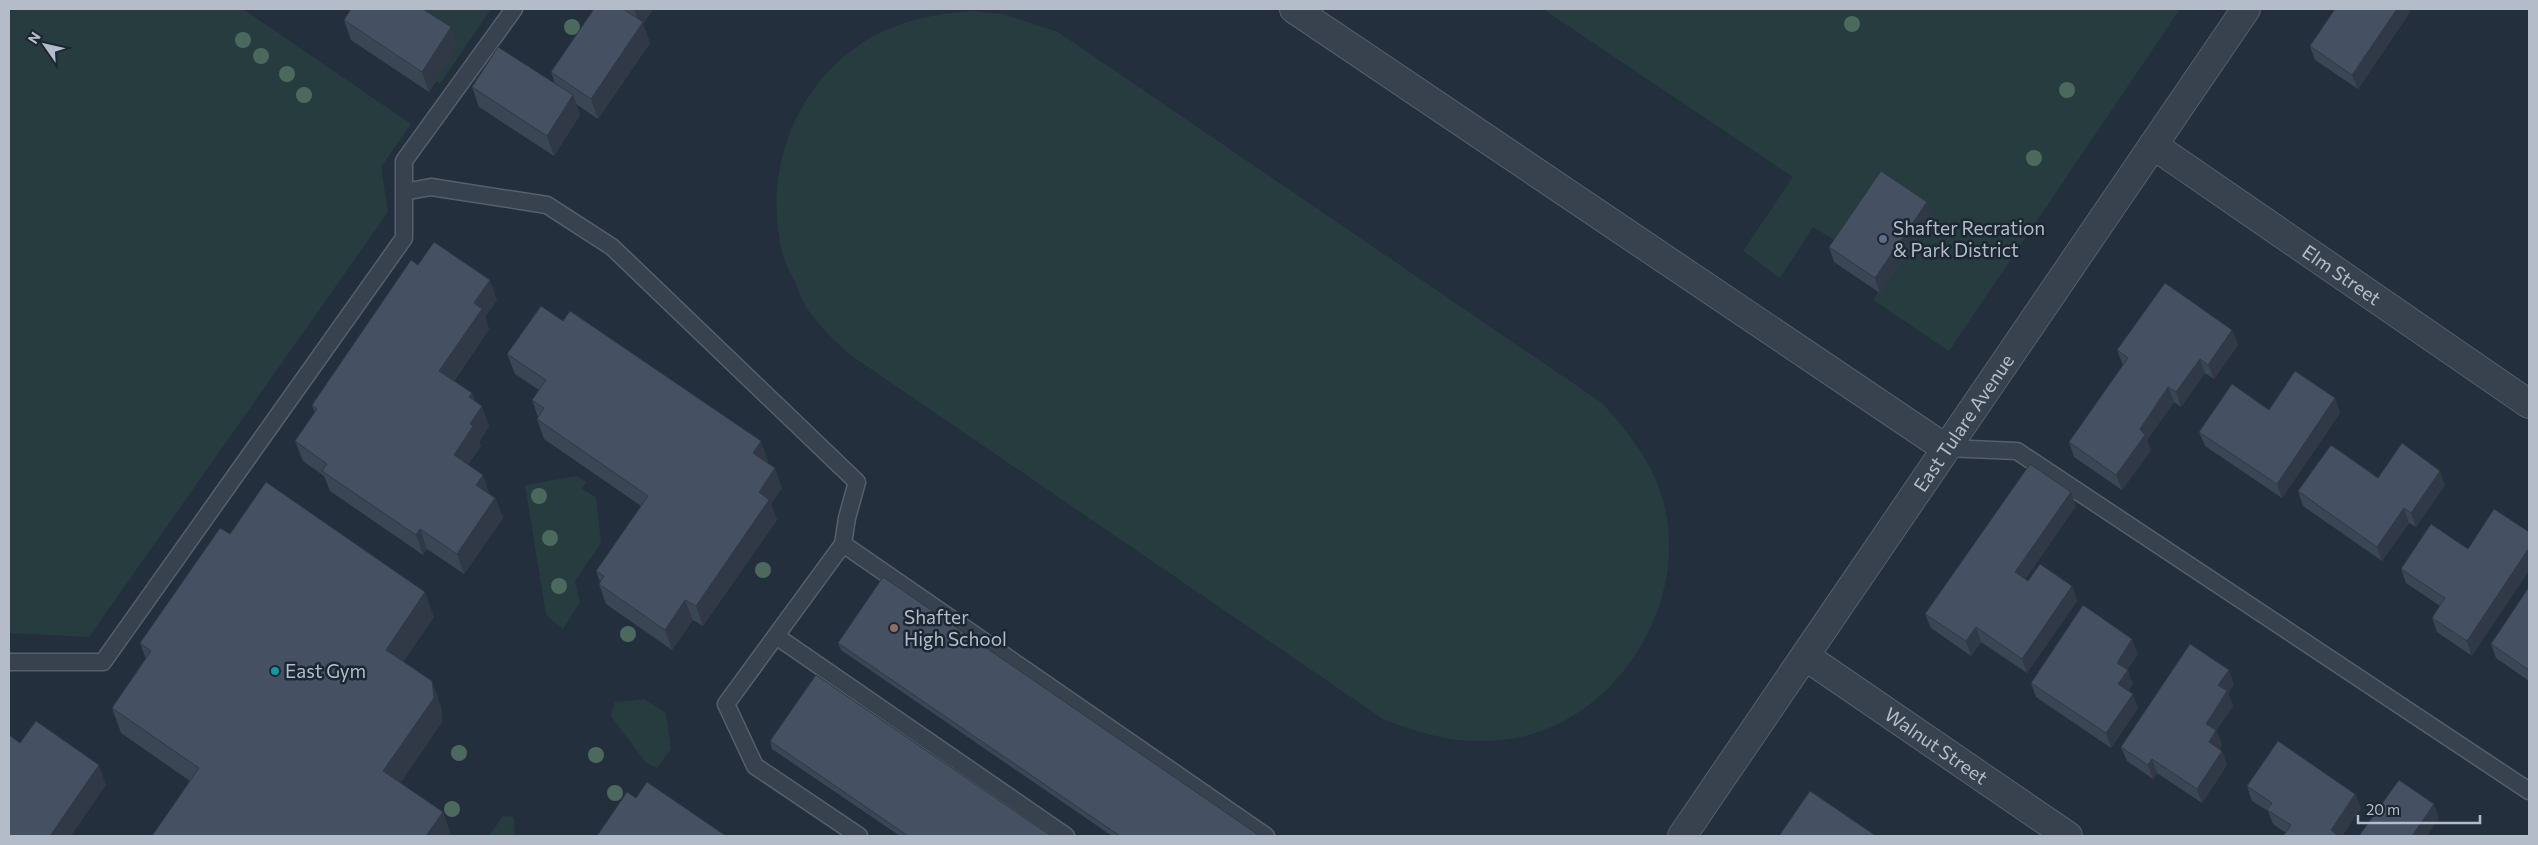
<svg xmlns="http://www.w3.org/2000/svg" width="2538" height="845" viewBox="0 0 2538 845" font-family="Commissioner,sans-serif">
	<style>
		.green { fill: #263c3f }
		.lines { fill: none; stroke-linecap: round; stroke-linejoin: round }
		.service-casing { stroke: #565f6c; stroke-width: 19 }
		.minor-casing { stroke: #565f6c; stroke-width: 30 }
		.tertiary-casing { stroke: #565f6c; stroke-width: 30 }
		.service { stroke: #38414e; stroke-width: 16 }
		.minor { stroke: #38414e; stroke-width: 28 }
		.tertiary { stroke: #38414e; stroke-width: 28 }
		.tree { fill: #4b6a5d }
		.wall { fill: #3b4654 }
		.shaded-wall { fill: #303945 }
		.building { fill: #455162; stroke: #303945 }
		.service-dot { fill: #5c6f8a; stroke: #1d2633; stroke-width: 2 }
		.education-dot { fill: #8d6e63; stroke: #1d2633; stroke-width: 2 }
		.culture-dot { fill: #0f9aa8; stroke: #1d2633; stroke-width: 2 }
		.labels { text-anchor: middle; stroke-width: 5; stroke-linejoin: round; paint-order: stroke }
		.poi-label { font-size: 19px; fill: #b4bcc9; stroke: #1d2633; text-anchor: start }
		.street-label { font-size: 19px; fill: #b4bcc9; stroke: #1d2633 }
	</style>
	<rect width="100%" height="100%" fill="#242f3e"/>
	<path class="green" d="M9 9H243L411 124 381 167 388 212 89 637 9 633Z
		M419 9H491L440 84 436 81Z
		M1543 9H2180L1949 351 1873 300 1929 218 1841 244 1813 227 1780 278 1743 251 1793 177Z
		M972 11 1003 14 1058 32 1602 403C1626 430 1650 458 1661 494 1696 601 1613 731 1500 740 1454 744 1425 735 1383 719L852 356C836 343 820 327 808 310 802 302 799 291 795 282 790 272 784 261 782 251 761 164 802 69 884 31 912 18 941 13 972 11Z
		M577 476 586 482 582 489 596 497 601 543 575 581 580 602 563 629 546 615 525 485Z
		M644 699 666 713 671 749 657 768 646 763 611 716 615 702Z
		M503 816 514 817 515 836H489Z"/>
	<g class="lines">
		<defs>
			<path id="service" d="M404 192 431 187 547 205 612 247 857 482 847 518 843 544
				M1945 448 2017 451 2529 791
				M776 636 1066 836
				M9 662H103L404 238V161L514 9
				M859 836 755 766 726 704 843 544 1266 836"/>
			<g id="minor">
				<path d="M1294 9 1945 448"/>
				<path id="s1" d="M2153 145 2529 404"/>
				<path id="s2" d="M1805 656 2068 836"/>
			</g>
			<g id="tertiary">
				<path id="s3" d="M1682 836 2246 9"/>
			</g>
		</defs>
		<use href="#service" class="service-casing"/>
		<use href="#minor" class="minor-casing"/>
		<use href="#tertiary" class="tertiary-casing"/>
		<use href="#service" class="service"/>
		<use href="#minor" class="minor"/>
		<use href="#tertiary" class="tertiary"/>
	</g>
	<g class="tree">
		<circle cx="1852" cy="24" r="8"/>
		<circle cx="572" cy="27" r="8"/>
		<circle cx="243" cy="40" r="8"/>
		<circle cx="261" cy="56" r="8"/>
		<circle cx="287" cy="74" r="8"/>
		<circle cx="2067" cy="90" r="8"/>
		<circle cx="304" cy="95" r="8"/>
		<circle cx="2034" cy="158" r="8"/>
		<circle cx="539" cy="496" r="8"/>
		<circle cx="550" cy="538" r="8"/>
		<circle cx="763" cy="570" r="8"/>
		<circle cx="559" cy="586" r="8"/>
		<circle cx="628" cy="634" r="8"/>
		<circle cx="459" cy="753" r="8"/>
		<circle cx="596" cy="755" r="8"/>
		<circle cx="615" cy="793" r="8"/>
		<circle cx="452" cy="809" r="8"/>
	</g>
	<path class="wall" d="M594 9H653L643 24 650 43 598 119 576 104 580 115 554 156 479 107 472 87 555 84 551 72Z
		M2410 12 2358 89 2315 60 2310 46Z
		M344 20 458 47 429 92 351 40Z
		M1927 202 1932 216 1880 293 1834 262 1829 247Z
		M497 300 485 317 489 329 454 381 472 393 475 401 489 426 479 442 481 446 468 465 489 494 495 498 503 518 464 574 427 549 423 555 330 491 324 476 303 461 295 441 315 413 312 405Z
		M2232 330 2238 345 2214 379 2205 373 2181 407 2174 402 2147 440 2151 450 2122 490 2074 457 2069 442 2123 365 2117 350Z
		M507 354 768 461 767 463 782 488 771 504 777 520 703 626 693 620 672 650 606 604 599 584 600 582 596 571 641 506 544 439 537 419 538 417 532 400 539 390 515 374Z
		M2335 398 2340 413 2282 498 2205 446 2199 432 2269 410Z
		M2378 478 2445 485 2416 527 2409 523 2382 561 2303 506 2298 491Z
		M2076 506 2025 579 2028 581 2072 586 2077 601 2027 673 1981 642 1971 656 1931 628 1925 614Z
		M2431 524 2472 656 2437 632 2432 618 2440 606 2406 583 2401 569Z
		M230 534 434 617 403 662 441 706 442 722 400 783 443 812 451 836H152L190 781 121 733 112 708 146 659 140 643Z
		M2529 587V681L2496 658 2491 644Z
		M838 643 1260 836H1112L841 650Z
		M2138 654 2127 670 2133 684 2128 691 2138 708 2111 748 2036 697 2031 683Z
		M2234 684 2228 693 2233 706 2216 730 2222 745 2219 749 2222 751 2227 765 2202 803 2157 773 2153 779 2127 761 2121 747Z
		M770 741 1051 836H900L772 749Z
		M2247 786 2355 794 2361 808 2342 836H2283L2286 833 2273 824 2268 811 2252 801Z"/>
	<path class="shaded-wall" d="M634 9H653L643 24 650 43 598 119 591 99 640 26Z
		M2397 9H2409L2410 12 2358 89 2352 75Z
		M451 27 458 47 429 92 422 72Z
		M573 95 580 115 554 156 547 136Z
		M1927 202 1932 216 1880 293 1875 278Z
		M490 280 497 300 485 317 489 329 446 391 439 371 474 303Z
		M2232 330 2238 345 2214 379 2208 365Z
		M2200 359 2205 373 2181 407 2176 392Z
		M2168 387 2174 402 2147 440 2151 450 2122 490 2116 475 2140 429Z
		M472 393 479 411 482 406 489 426 479 442 481 446 461 475 454 455 470 424 469 397Z
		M2335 398 2340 413 2282 498 2277 484Z
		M761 441 768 461 760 473 753 453Z
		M775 468 782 488 771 504 777 520 703 626 696 606 759 492Z
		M2440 471 2445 485 2416 527 2411 513Z
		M483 475 490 495 476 485Z
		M2071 492 2076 506 2020 587 2015 572Z
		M495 498 503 518 464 574 457 554Z
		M2404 508 2409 523 2382 561 2377 547Z
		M420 529 427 549 423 555 416 535Z
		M2529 548V571L2472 656 2467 641Z
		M2072 586 2077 601 2027 673 2022 659Z
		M425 592 434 617 395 674 386 650Z
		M685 600 693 620 672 650 665 630Z
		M1976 627 1981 642 1971 656 1966 641Z
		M2132 639 2138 654 2122 677 2117 663Z
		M2128 670 2133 684 2123 699 2118 684Z
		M2229 670 2234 684 2228 693 2233 706 2216 731V730L2222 745 2214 756 2209 742 2206 724 2218 685Z
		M432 681 441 706 442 722 392 795 383 771Z
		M2133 694 2138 708 2111 748 2106 733Z
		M2222 751 2227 765 2202 803 2197 789Z
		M2152 759 2157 773 2153 779 2148 765Z
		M99 765 106 785 71 836H50Z
		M2355 794 2361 808 2342 836H2333L2331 830Z
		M2434 804 2439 818 2427 836H2412Z
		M443 812 451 836H426Z"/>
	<path class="building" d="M351 9H423L451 27 422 72 344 20Z
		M594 9H623L643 22 591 99 551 72Z
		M2335 9H2397L2352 75 2310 46Z
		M498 47 573 95 547 136 472 87Z
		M1881 171 1927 202 1875 278 1829 247Z
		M434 242 490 280 474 303 482 309 439 371 472 393 469 397 482 406 470 424 473 426 454 455 483 475 476 485 495 498 457 554 420 529 416 535 322 471 327 464 295 441 317 409 312 405 411 260 418 265Z
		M2165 283 2232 330 2208 365 2200 359 2176 392 2168 387 2140 429 2145 435 2116 475 2069 442 2128 358 2117 350Z
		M541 306 563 321 570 311 761 441 753 453 775 468 759 492 769 500 696 606 685 600 665 630 599 584 604 576 596 571 648 496 537 419 544 408 532 400 546 380 507 354Z
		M2295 371 2335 398 2277 484 2199 432 2232 384 2269 410Z
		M2402 443 2440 471 2411 513 2404 508 2377 547 2298 491 2331 445 2378 478Z
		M2030 464 2071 492 2015 572 2028 581 2040 564 2072 586 2022 659 1976 627 1966 641 1925 614Z
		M266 482 425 592 386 650 432 681 434 698 383 771 443 812 426 836H152L199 768 112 708 151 651 140 643 220 528 230 534Z
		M2494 509 2529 532V548L2467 641 2432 618 2445 598 2401 569 2431 524 2468 549Z
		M883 577 1260 836H1120L838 643Z
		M2529 587V670L2491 644Z
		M2083 605 2132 639 2117 663 2128 670 2118 684 2133 694 2106 733 2031 683Z
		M2190 644 2229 670 2218 685 2227 691 2206 724 2216 730 2209 742 2222 751 2197 789 2152 759 2148 765 2121 747Z
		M816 675 1051 836H908L770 741Z
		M36 721 99 765 50 836H9V735L20 743Z
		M2278 741 2355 794 2331 830 2338 836H2283L2291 825 2267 810 2272 803 2247 786Z
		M2399 780 2434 804 2412 836H2359Z
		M647 782 726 836H597L627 792 636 798Z
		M1810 791 1876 836H1779Z"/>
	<circle class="service-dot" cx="1883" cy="239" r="5"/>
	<circle class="education-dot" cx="894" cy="628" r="5"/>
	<circle class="culture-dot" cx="275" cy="671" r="5"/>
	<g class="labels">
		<g class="poi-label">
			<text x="1893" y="235">Shafter Recration<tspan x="1893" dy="22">&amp; Park District</tspan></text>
			<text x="904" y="624">Shafter<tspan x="904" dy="22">High School</tspan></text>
			<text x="285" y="678">East Gym</text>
		</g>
		<g class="street-label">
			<text dy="7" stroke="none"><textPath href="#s1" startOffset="229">Elm Street</textPath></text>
			<text dy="7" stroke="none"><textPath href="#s3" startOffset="500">East Tulare Avenue</textPath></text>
			<text dy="7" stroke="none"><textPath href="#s2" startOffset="159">Walnut Street</textPath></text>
		</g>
	</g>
	<rect width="2538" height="845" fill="none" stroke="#b4bcc9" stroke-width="20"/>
	<g transform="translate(45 45) rotate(304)" stroke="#1d2633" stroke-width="4" paint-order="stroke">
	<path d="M0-4L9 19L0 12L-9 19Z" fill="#b4bcc9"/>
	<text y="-8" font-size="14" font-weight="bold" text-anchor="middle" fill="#b4bcc9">N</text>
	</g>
	<path d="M2358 815v8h122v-8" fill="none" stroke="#b4bcc9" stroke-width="2.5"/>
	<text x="2366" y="815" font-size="15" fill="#b4bcc9" stroke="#1d2633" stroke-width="4" paint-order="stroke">20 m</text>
</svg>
